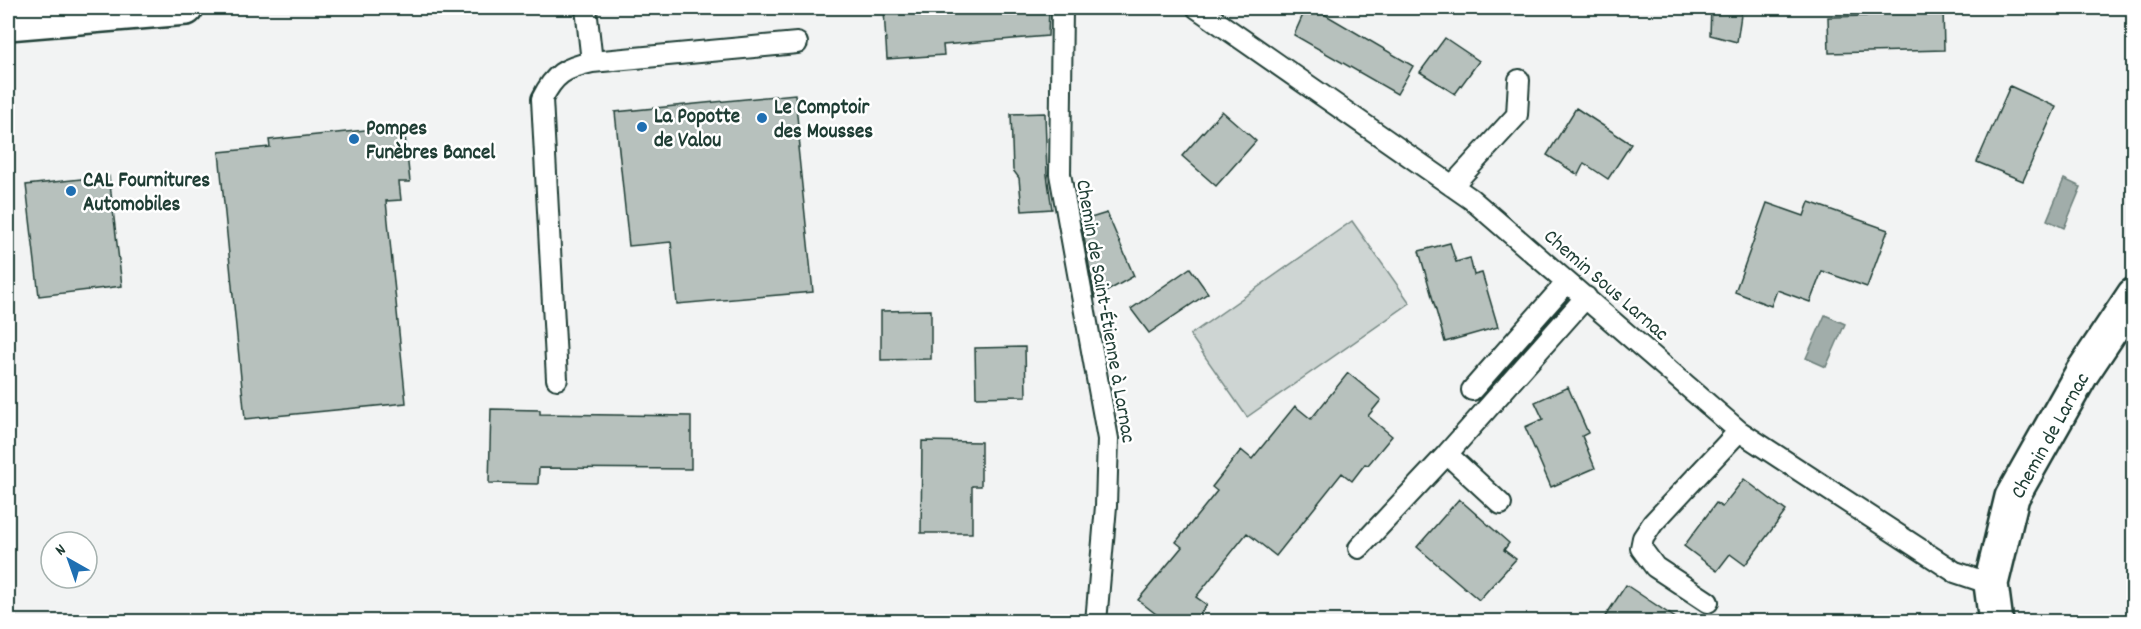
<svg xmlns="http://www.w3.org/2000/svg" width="2141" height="629" viewBox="0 0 2141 629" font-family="Dekko,sans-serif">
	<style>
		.green { fill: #ced5d3; stroke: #768984; stroke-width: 1.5 }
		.water { fill: #a1adaa; stroke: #6d807b; stroke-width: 1.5 }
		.building { fill: #b7c1bd; stroke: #1f3d34; stroke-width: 1.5 }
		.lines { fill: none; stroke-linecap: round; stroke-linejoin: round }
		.lane-casing { stroke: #1f3d34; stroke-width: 24 }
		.street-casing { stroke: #1f3d34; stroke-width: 38 }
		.primary-casing { stroke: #1f3d34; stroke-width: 38 }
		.lane { stroke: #fff; stroke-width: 20 }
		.street { stroke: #fff; stroke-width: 33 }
		.primary { stroke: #fff; stroke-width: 33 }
		.poi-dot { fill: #1f6fb2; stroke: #fff; stroke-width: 2 }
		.labels { text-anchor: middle; stroke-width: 5; stroke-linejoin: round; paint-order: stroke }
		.poi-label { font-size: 21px; font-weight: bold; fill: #1f3d34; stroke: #fff; text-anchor: start }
		.street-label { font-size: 21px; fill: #1f3d34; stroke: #fff }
	</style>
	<rect width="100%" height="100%" fill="#f2f3f3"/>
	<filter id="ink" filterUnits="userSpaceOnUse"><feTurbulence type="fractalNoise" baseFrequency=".0167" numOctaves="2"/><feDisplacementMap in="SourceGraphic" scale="12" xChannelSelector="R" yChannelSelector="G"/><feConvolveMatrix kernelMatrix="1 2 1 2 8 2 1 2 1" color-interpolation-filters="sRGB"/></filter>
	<g filter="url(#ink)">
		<path class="green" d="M1352 221 1410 303 1247 417 1190 335Z"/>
		<path class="water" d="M2064 179 2081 187 2064 228 2047 220Z
			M1825 315 1845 324 1826 367 1806 358Z"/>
		<path class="building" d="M922 8H1049L1048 36 943 45 944 55 887 59 884 11Z
			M1306 8H1314L1413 66 1397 94 1294 35Z
			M1711 8H1742L1737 42 1710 35Z
			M1866 8H1943L1944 50 1829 53 1828 17 1866 16Z
			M1445 38 1479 61 1455 94 1420 72Z
			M2010 86 2056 107 2023 181 1977 162Z
			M795 94 800 147H798L813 292 677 304 671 242 629 246 615 112Z
			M1576 108 1631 144 1608 179 1584 163 1578 175 1547 155Z
			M1222 111 1256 141 1216 186 1182 156Z
			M1045 113 1047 175 1052 209 1022 211 1019 178 1013 170 1011 114Z
			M404 126 410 182H399L401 200 386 201 406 403 245 419 219 152 270 147 269 140Z
			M109 176 122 286 39 296 26 185Z
			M1809 202 1888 230 1867 287 1822 271 1810 302 1777 290 1771 306 1735 292 1767 203 1804 216Z
			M1107 213 1134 276 1095 298 1081 221Z
			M1450 243 1456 262 1470 258 1474 275 1482 273 1498 327 1445 342 1419 251Z
			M1190 268 1208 293 1149 333 1131 309Z
			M931 310V359L881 360V311Z
			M1025 347 1026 396 976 397 975 348Z
			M1348 373 1381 400 1368 416 1392 436 1368 465 1365 464 1352 481 1342 473 1276 556 1247 533 1196 597 1207 605 1194 621H1165L1138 600 1182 547 1176 542 1217 491 1212 487 1241 450 1252 459 1295 406 1311 419Z
			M1568 387 1588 433 1582 436 1595 468 1551 487 1525 427 1543 419 1535 402Z
			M491 409 540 410V414L691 416V469L539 468 538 484 489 483Z
			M922 441 981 442V486H972V533H921Z
			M1744 479 1786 511 1745 565 1730 554 1717 571 1684 546 1716 503 1722 507Z
			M1459 499 1509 543 1504 550 1516 559 1479 600 1417 547Z
			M1626 585 1680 621H1602Z"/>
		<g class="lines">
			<defs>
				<path id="lane" d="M586 8 592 62 797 43
					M1062 8 1060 174 1108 439 1106 506 1096 622
					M1197 8 1471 199 1739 431 1955 572 1991 584
					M1452 186 1517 115 1519 80
					M557 379 542 99C554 74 565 68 592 62
					M1472 390 1567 282
					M1447 454 1501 504
					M1359 548 1447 454 1586 297
					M1708 602 1655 567 1641 548 1643 538 1653 523 1739 431"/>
				<path id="street" d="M1996 622 1991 584 2012 497 2082 373 2134 295"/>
				<path id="primary" d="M8 23 186 8"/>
			</defs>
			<use href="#lane" class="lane-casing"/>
			<use href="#street" class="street-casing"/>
			<use href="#primary" class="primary-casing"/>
			<use href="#lane" class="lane"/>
			<use href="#street" class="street"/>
			<use href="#primary" class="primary"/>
		</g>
	</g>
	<g class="poi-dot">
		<circle cx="762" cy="118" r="6"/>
		<circle cx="642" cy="127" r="6"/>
		<circle cx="354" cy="139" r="6"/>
		<circle cx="71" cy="191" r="6"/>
	</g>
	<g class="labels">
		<g class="poi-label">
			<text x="774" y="113">Le Comptoir<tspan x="774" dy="24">des Mousses</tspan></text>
			<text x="654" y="122">La Popotte<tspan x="654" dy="24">de Valou</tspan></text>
			<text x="366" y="134">Pompes<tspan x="366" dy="24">Funèbres Bancel</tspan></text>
			<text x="83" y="186">CAL Fournitures<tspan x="83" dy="24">Automobiles</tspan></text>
		</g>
		<g class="street-label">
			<text transform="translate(1607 284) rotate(41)" y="7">Chemin Sous Larnac</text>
			<text transform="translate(1107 311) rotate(80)" y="7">Chemin de Saint-Étienne à Larnac</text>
			<text transform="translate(2049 435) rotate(-61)" y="7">Chemin de Larnac</text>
		</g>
	</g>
	<rect width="2141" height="629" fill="none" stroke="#fff" stroke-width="30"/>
	<rect x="15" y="15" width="2111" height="599" fill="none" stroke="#1f3d34" stroke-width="2" filter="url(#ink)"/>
	<g transform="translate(69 560) rotate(320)"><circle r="28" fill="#ffffff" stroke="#a5b1ae" stroke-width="1.5"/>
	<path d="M0-4.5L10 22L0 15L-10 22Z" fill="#1f6fb2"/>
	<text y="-9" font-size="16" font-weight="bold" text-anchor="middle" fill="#1f3d34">N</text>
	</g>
</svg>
